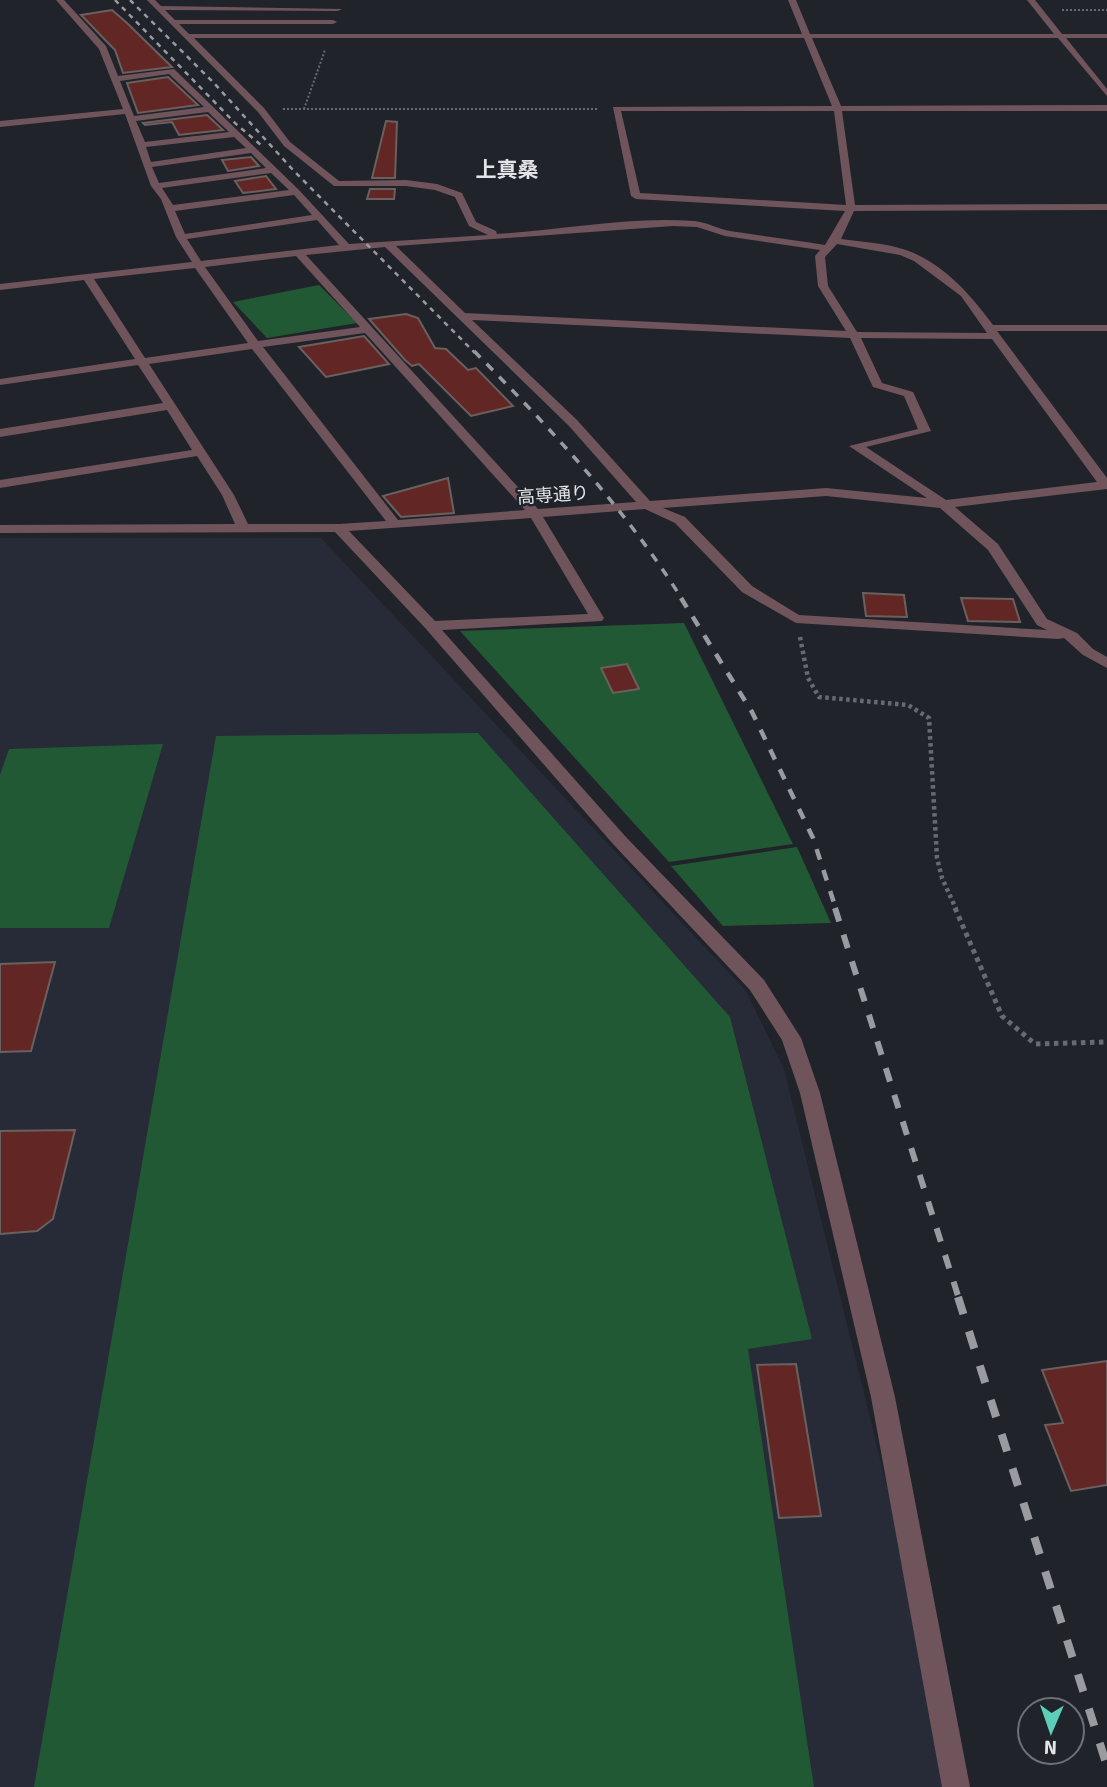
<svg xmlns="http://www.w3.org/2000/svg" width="1107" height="1787" viewBox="0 0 1107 1787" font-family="Signika,'Noto Sans JP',sans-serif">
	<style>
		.built { fill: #272b37 }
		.green { fill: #215934 }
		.building { fill: #622724; stroke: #69605f; stroke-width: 2 }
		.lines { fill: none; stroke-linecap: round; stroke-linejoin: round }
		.path-far2 { stroke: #686a70; stroke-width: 2; stroke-dasharray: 2 2; stroke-linecap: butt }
		.path-far1 { stroke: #686a70; stroke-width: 4.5; stroke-dasharray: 3.5 3.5; stroke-linecap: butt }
		.path { stroke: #686a70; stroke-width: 5; stroke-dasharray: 4.5 4.5; stroke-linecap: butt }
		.minor { fill: #70545b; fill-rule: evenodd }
		.rail-far4 { stroke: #999ba0; stroke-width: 2.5; stroke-dasharray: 5 5; stroke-linecap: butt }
		.rail-far3 { stroke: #999ba0; stroke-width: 3.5; stroke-dasharray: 9 9; stroke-linecap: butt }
		.rail-far2 { stroke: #999ba0; stroke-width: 4.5; stroke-dasharray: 11 11; stroke-linecap: butt }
		.rail-far1 { stroke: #999ba0; stroke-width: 6; stroke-dasharray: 14 14; stroke-linecap: butt }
		.rail { stroke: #999ba0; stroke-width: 8; stroke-dasharray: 18 18; stroke-linecap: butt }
		.labels { text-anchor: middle; stroke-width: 5; stroke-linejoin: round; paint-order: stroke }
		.far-street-label { font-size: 18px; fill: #e2e4e8; stroke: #21232a }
		.far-quarter-label { font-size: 21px; font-weight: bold; fill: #e2e4e8; stroke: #21232a }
	</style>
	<rect width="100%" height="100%" fill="#21232a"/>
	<path class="built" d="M0 538H321L746 991 784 1069 890 1499 948 1787H0Z"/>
	<path class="green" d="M319 285 357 323 267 338 233 302Z
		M684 623 793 844 669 862 460 631Z
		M478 733 730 1017 812 1339 748 1349 814 1787H34L216 736Z
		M163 744 109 928H0V775L9 749Z
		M797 847 831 923 723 926 671 866Z"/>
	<path class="building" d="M112 10 127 23 172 67 123 73 115 50 81 15Z
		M168 77 198 105 138 113 127 83Z
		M207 115 223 130 179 135 172 122 145 125 143 123Z
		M386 121 397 122 395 178H372Z
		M251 157 259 166 228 171 222 160Z
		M266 176 276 189 243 193 235 181Z
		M370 189H395L394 199H367Z
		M406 314 418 318 435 348 446 349 468 370 476 368 513 406 471 416 419 364 412 366 405 360 369 319Z
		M364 336 389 364 326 377 299 347Z
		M448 478 454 513 401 517 383 496Z
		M863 593 904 595 907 617 866 616Z
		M961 598 1013 599 1020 622 968 621Z
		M627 664 639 689 613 693 601 668Z
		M55 962 31 1051 0 1052V964Z
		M75 1130 53 1219 37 1231 0 1234V1131Z
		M1107 1361V1485L1071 1491 1045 1425 1063 1423 1042 1370Z
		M796 1364 821 1516 779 1518 757 1365Z"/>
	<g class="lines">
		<path class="path-far2" d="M1062 10H1107
			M283 109H599
			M304 109 325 50"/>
		<path class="path-far1" d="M800 637 808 678 819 697 908 705 929 718 937 858 942 878 956 909"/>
		<path class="path" d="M955 908 1002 1016 1035 1044 1107 1042"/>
		<path class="minor" d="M56 0H64L106 46 118 76 174 69 299 190 349 244 488 235 469 226 455 197 435 190 406 186H334L284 146 258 112 147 0H155L161 6 342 9 338 11 165 10 175 20H333L337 22 333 24H179L189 34H802L788 0H796L810 34H1054L1027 0H1035L1062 34H1107V38H1066L1107 89V96L1058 38H812L841 106 1107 105V111H842L855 205 1107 204V210L854 211 841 239C862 242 886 243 906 250 943 263 971 295 993 325H1107V331H997L1107 478V489L955 507 998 544 1047 619 1077 633 1093 649 1107 657V668L1083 655 1064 638 1058 639 796 623 742 592 675 523 645 509 543 517 604 618 602 621 442 630 625 836 764 980 801 1038 820 1093 895 1397 970 1787H942L871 1397 800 1093 782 1040 750 990 613 844 426 629 335 532 0 533V525L235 524 222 495 197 456 0 488V480L192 450 167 410 0 437V429L163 403 138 365 0 385V379L135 359 84 280 0 290V284L192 262 176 237 161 199 151 186 125 114 0 127V121L123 109 99 49ZM194 38H804L832 106 613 107 631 196 636 199 845 211 825 245C794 240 762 236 730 231 718 229 707 222 694 221 629 216 563 230 497 234L496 231 476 222 462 193 437 184 406 180 339 181 290 142 264 108ZM169 74 204 107 134 116 120 81ZM621 111H834L846 205 640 193ZM208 112 229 132 145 142 136 121ZM234 137 246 148 151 162 146 147ZM251 153 266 168 159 183 152 167ZM271 173 289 190 173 205 162 188ZM294 195 312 215 185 234 175 211ZM317 220 339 245 201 261 187 239ZM673 226 697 227 725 236 820 250 815 256 818 286 846 331 465 313 396 246ZM837 244 900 255 914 261 961 296 987 333 857 332 828 286 825 257ZM385 247 569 426 636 502 538 509 306 255ZM296 256 360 327 258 341 205 267ZM195 268 248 343 145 358 94 279ZM472 320 850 338 873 387 904 396 918 429 849 446 927 498 826 488 650 501 577 420ZM365 333 525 510 398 520 263 347ZM861 338 992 339 1097 482 946 500 866 447 931 431 913 392 882 383ZM252 349 386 521 339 524H248L234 495 149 364ZM826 496 940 508 988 550 1037 625 1047 630 799 615 752 586 685 517 663 508ZM531 518 588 614 435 621 349 531Z"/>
		<path class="rail-far4" d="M115 0 236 124 261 145
			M130 0 213 82 294 171 475 353"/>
		<path class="rail-far3" d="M474 351C550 428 624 507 682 599"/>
		<path class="rail-far2" d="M681 598 752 712 813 838 836 909"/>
		<path class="rail-far1" d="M835 908 959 1299"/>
		<path class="rail" d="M958 1297 1107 1766"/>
	</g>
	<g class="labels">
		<g class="far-street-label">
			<text transform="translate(553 495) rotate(-4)" y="6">高専通り</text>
		</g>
		<g class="far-quarter-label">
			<text x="507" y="177">上真桑</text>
		</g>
	</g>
	<g transform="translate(1051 1731) rotate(182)"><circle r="33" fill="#21232a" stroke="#6e7076" stroke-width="2"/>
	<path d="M0-5L12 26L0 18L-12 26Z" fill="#5dceb9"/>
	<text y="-10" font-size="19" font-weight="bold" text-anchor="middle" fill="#e2e4e8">N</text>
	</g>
</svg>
